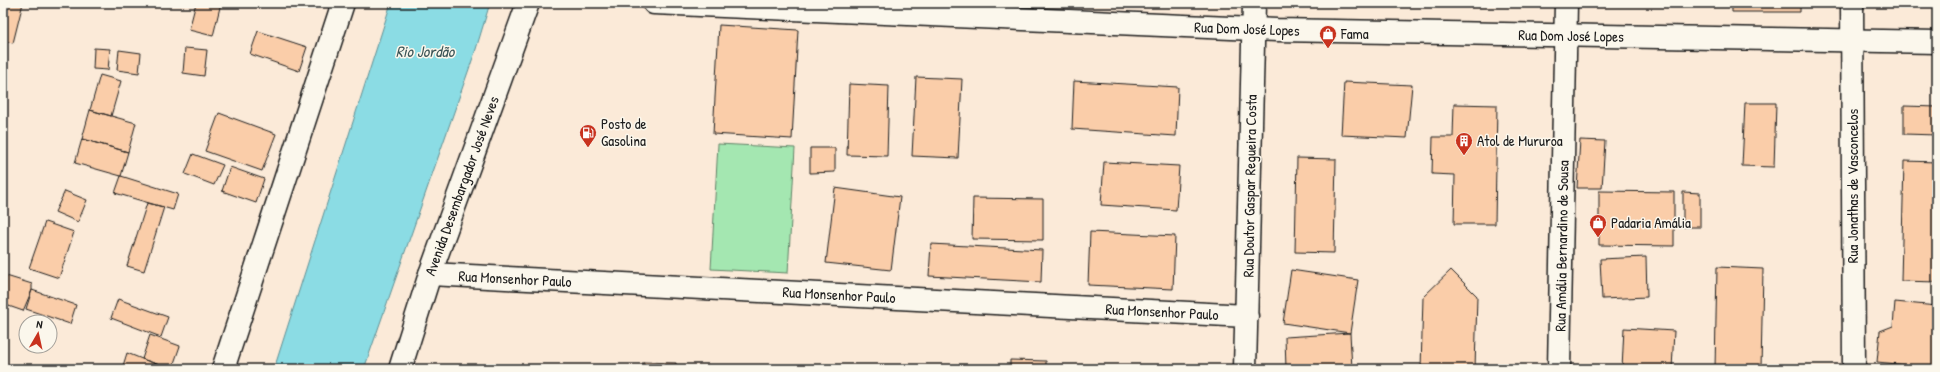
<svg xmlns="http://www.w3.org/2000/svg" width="1940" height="372" viewBox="0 0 1940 372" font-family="'Patrick Hand',sans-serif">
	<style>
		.green { fill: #a4e7b1; stroke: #608266 }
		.water { fill: #8bdce4; stroke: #5f8f94 }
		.building { fill: #facda9; stroke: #1c1c1c }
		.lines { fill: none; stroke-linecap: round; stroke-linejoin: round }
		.minor-casing { stroke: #1c1c1c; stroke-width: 25 }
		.tertiary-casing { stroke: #1c1c1c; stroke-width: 25 }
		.secondary-casing { stroke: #1c1c1c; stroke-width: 25 }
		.minor { stroke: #fbf7ec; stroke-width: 22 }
		.tertiary { stroke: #fbf7ec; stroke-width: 22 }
		.secondary { stroke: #fbf7ec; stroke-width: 22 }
		.labels { text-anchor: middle; stroke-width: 3; stroke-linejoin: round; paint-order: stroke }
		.street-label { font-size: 15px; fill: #1c1c1c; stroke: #fbf7ec }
		.poi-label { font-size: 15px; fill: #1c1c1c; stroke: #fbf7ec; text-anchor: start }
		.water-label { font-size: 16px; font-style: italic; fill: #3d5658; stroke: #fbf7ec }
	</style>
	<rect width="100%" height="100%" fill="#fbead8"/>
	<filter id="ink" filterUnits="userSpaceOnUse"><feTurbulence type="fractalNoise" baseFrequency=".025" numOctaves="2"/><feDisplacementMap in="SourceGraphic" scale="8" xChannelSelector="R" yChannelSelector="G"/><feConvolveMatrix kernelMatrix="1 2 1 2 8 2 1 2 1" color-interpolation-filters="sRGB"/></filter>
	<g filter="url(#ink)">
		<path class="green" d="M718 144 795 148 788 273 711 269Z"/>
		<path class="water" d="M391 3H490L476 49 364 369H274Z"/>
		<path class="building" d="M3 3H23L13 43 3 41Z
			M196 3H221L213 36 189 30Z
			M1305 3H1373V5Z
			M1732 3H1800V12H1732Z
			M719 25 798 30 792 139 713 134Z
			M258 31 307 47 299 71 250 54Z
			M94 48 110 49 108 70 93 69Z
			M185 48 207 50 204 76 183 73Z
			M119 50 141 53 139 73 117 70Z
			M100 75 121 81 111 116 90 110Z
			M916 77 962 79 958 158 912 156Z
			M1074 81 1178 87 1176 136 1072 129Z
			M1344 82 1412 85 1407 138 1341 135Z
			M849 84 889 86 887 156 847 155Z
			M1745 103H1776L1774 167 1742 166Z
			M1454 104 1497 105 1495 224H1454L1455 175 1432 174 1433 137H1453Z
			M1904 106 1937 107V135L1904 134Z
			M90 110 136 123 128 152 82 139Z
			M219 113 276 134 262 171 205 151Z
			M82 139 128 152 121 176 75 163Z
			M1580 140 1605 141 1602 188H1577Z
			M810 148H835V172L810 173Z
			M193 154 223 165 214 185 185 174Z
			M1297 158 1336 159 1334 253 1295 252Z
			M1904 161 1937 162V282L1901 281Z
			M1104 162 1179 166 1176 210 1101 205Z
			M230 167 264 179 256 203 222 191Z
			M121 176 178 194 173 210 115 193Z
			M835 188 900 197 891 270 826 263Z
			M65 191 87 200 78 222 55 212Z
			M1599 191 1674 192V246L1599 245Z
			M1683 192 1700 193V227H1683Z
			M973 198 1043 199V240L972 239Z
			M147 203 164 207 144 271 127 266Z
			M45 222 74 232 59 278 29 268Z
			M1090 232 1175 236 1173 289 1088 285Z
			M931 244 1042 250 1041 282 929 276Z
			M1646 257 1647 297 1602 299 1600 259Z
			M1717 267 1763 269 1761 369H1715Z
			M1291 270 1358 280 1350 333 1283 323Z
			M1451 270 1477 296 1475 369H1421L1423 297Z
			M3 275 32 284V290L23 311 3 304Z
			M32 290 76 305 70 324 26 309Z
			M118 299 168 317 161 337 111 318Z
			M1895 302 1937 306V368L1877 362 1880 331 1893 326Z
			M1624 328 1674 331 1672 369H1622Z
			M1350 333 1352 369H1286L1285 337Z
			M150 335 180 346 172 369 142 359Z
			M127 353 142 359 170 369H122Z
			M1010 360 1046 361V369H1010Z
			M643 362 676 363V369H643Z"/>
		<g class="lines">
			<defs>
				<path id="minor" d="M1852 3 1854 369
					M430 274 1247 316
					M1245 369 1254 3
					M1559 369 1566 3"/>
				<path id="tertiary" d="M654 3 1277 30 1937 42"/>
				<path id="secondary" d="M223 369 343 3
					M400 369 430 274 528 3"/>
			</defs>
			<use href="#minor" class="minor-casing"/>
			<use href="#tertiary" class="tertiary-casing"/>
			<use href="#secondary" class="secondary-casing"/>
			<use href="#minor" class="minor"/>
			<use href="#tertiary" class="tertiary"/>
			<use href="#secondary" class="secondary"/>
		</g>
	</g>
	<defs>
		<symbol id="shop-pin" viewBox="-11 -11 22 30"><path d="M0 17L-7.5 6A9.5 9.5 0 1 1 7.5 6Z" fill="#c8321e" stroke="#fbf7ec"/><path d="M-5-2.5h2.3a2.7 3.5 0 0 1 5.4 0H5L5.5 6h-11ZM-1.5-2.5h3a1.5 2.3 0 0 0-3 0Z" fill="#fff"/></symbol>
		<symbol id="fuel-pin" viewBox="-11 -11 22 30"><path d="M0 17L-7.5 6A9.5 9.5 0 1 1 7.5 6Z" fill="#c8321e" stroke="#fbf7ec"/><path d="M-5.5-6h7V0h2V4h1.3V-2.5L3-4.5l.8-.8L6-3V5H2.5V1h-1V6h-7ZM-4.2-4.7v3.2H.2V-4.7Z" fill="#fff"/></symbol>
		<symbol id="building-pin" viewBox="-11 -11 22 30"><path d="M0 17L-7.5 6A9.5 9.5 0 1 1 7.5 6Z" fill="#c8321e" stroke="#fbf7ec"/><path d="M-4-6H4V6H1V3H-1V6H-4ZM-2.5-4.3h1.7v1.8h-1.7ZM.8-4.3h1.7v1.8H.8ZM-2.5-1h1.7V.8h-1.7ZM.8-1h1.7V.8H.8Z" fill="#fff"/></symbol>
	</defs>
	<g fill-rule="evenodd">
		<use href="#shop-pin" x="1318" y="24" width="20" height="27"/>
		<use href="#fuel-pin" x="578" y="123" width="20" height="27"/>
		<use href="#building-pin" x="1454" y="131" width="20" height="27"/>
		<use href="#shop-pin" x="1588" y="213" width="20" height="27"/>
	</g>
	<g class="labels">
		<g class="street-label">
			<text transform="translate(1247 29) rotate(2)" y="5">Rua Dom José Lopes</text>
			<text transform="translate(1571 36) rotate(1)" y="5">Rua Dom José Lopes</text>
			<text transform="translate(462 186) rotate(-70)" y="5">Avenida Desembargador José Neves</text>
			<text transform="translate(1250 186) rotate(-89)" y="5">Rua Doutor Gaspar Regueira Costa</text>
			<text transform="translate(1853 186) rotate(-90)" y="5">Rua Jonathas de Vasconcelos</text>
			<text transform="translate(1562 246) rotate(-89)" y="5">Rua Amália Bernardino de Sousa</text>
			<text transform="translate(515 279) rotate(3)" y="5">Rua Monsenhor Paulo</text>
			<text transform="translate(839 295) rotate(3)" y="5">Rua Monsenhor Paulo</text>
			<text transform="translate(1162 312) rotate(3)" y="5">Rua Monsenhor Paulo</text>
		</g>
		<g class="poi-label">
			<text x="1341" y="39">Fama</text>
			<text x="601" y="129">Posto de<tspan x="601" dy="17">Gasolina</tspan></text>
			<text x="1477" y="146">Atol de Mururoa</text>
			<text x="1611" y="228">Padaria Amália</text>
		</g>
		<g class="water-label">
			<text x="425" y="57">Rio Jordão</text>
		</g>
	</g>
	<rect width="1940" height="372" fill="none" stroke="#fbf7ec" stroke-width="16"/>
	<rect x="8" y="8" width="1924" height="356" fill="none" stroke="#1c1c1c" stroke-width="1.5" filter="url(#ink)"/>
	<g transform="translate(38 334) rotate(9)"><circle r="19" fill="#fbf7ec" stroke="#a29f99"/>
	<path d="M0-3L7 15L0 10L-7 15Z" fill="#c8321e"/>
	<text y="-6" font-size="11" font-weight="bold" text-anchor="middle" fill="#1c1c1c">N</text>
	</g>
</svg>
